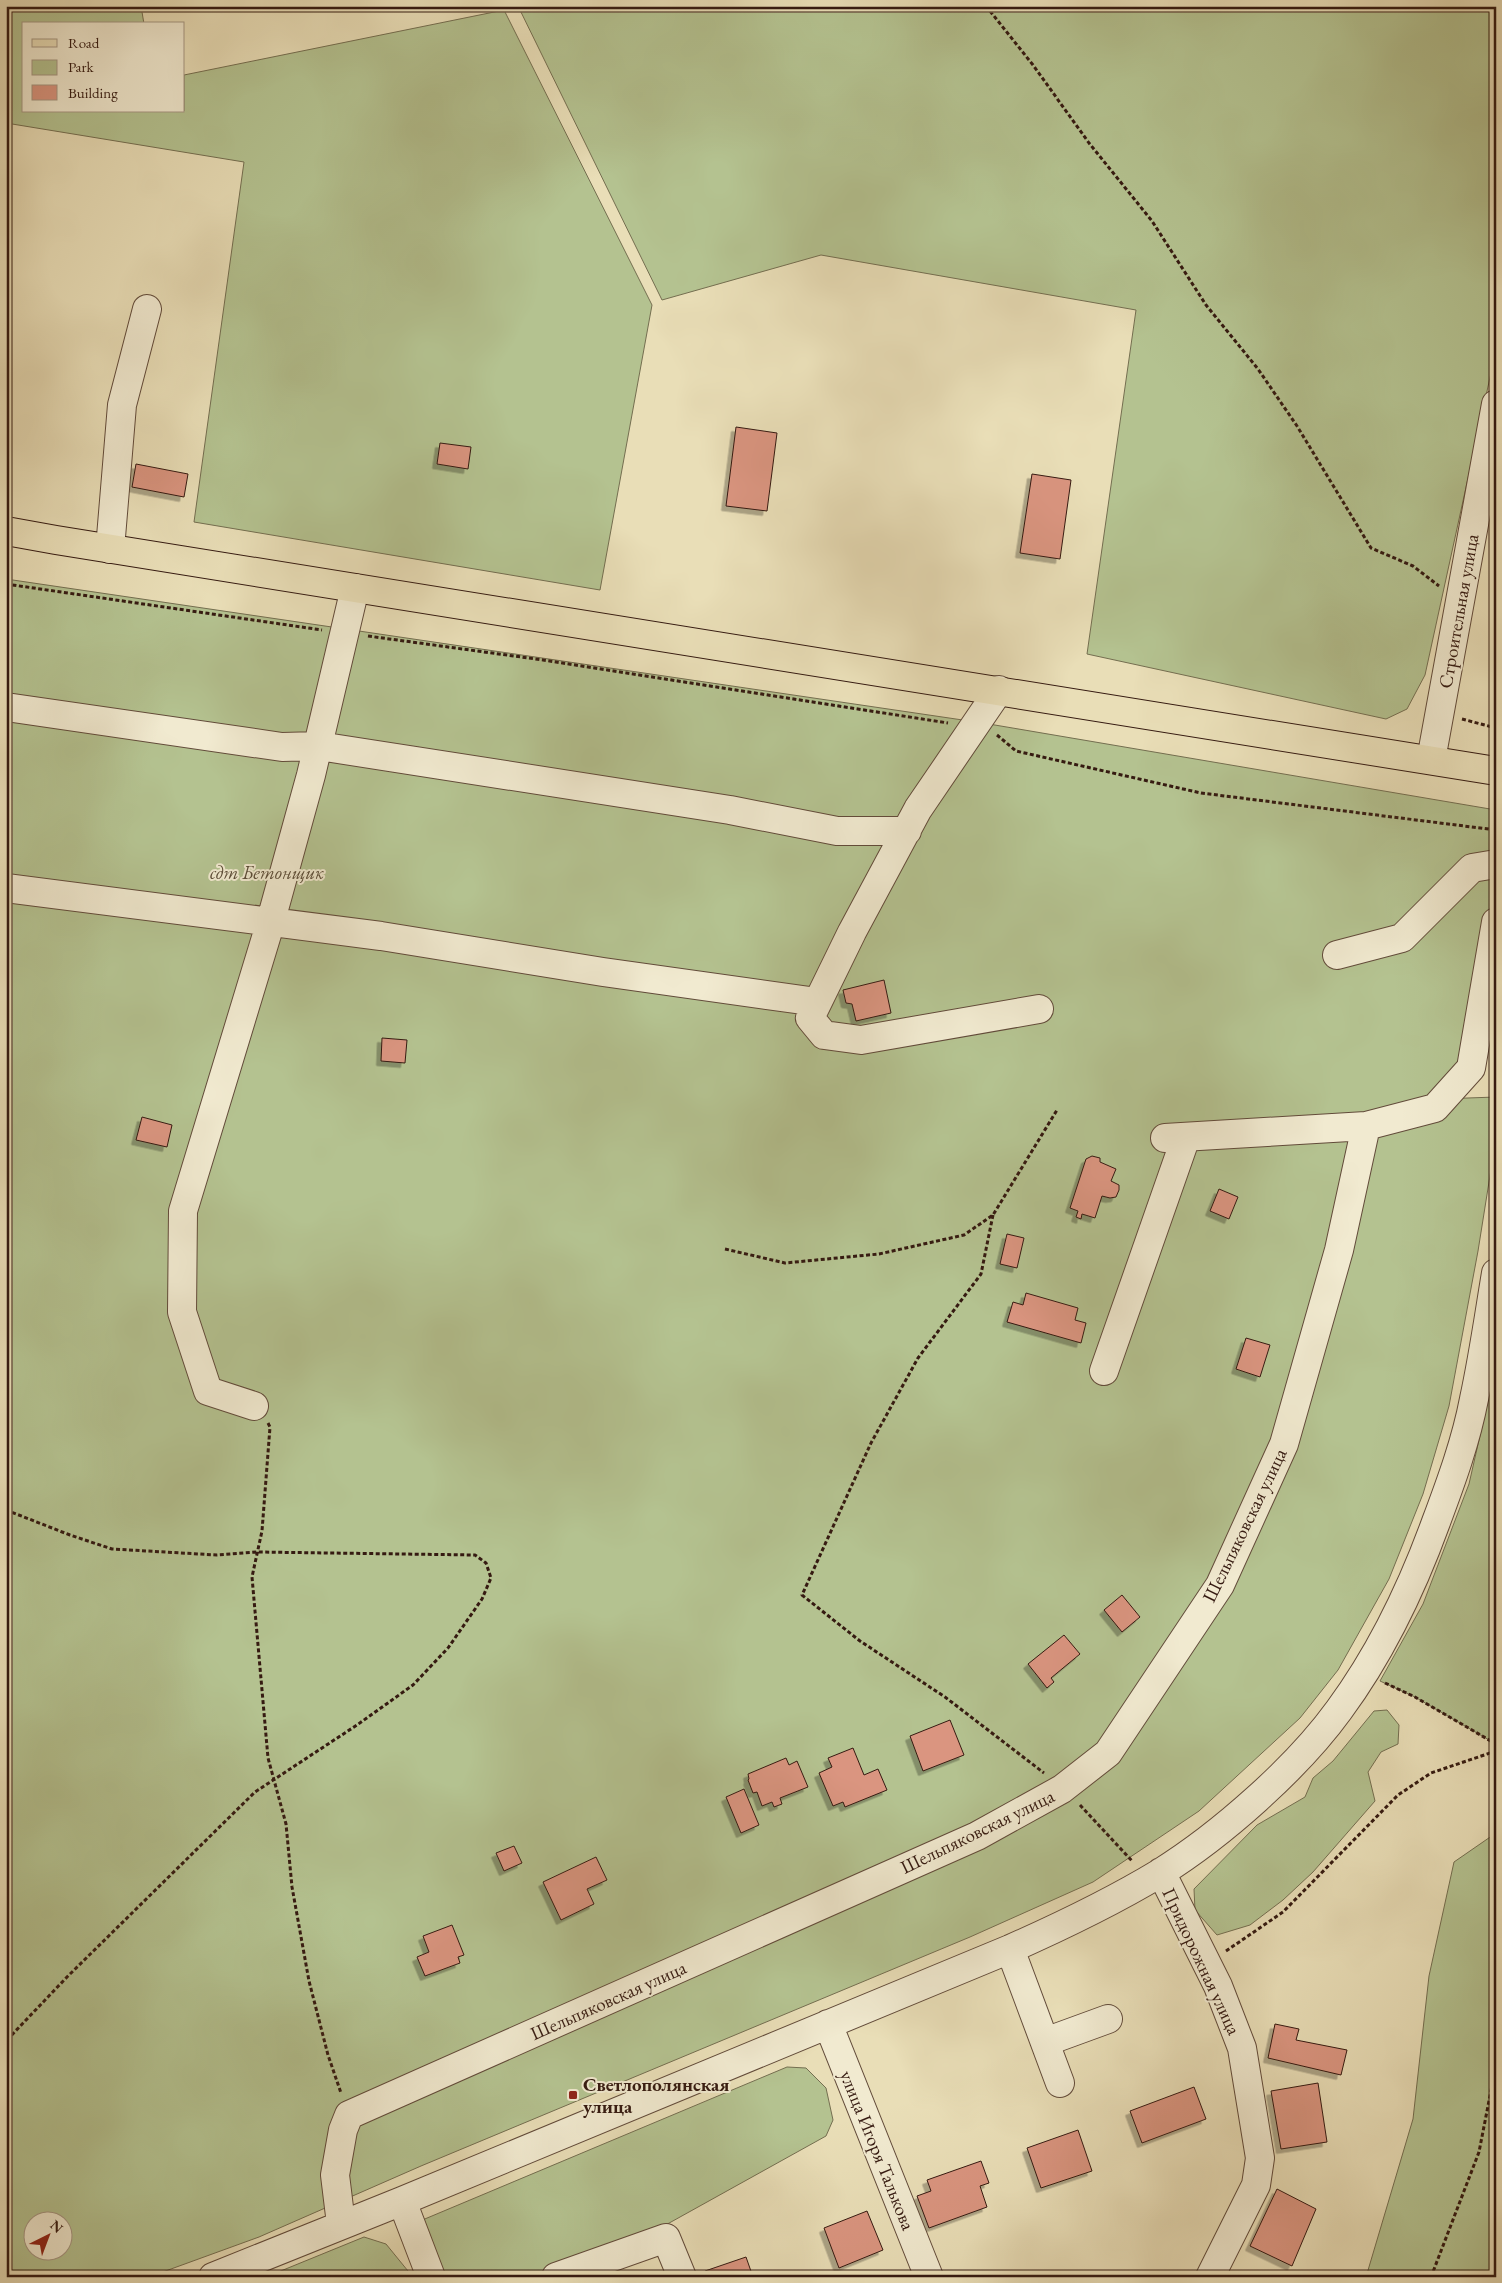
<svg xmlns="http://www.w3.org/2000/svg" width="1502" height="2283" viewBox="0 0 1502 2283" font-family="'EB Garamond',serif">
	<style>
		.green { fill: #b4c290; stroke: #746e50; fill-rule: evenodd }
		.building { fill: #da9580; stroke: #351a11; filter: url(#shadow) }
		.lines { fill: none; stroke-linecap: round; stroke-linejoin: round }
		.minor-casing { stroke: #624b3a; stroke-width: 30 }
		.major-casing { stroke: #351a11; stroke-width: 30 }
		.path { stroke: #351a11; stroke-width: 3; stroke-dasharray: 4 2.5; stroke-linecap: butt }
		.minor { stroke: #f1ead0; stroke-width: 28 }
		.major { stroke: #e9deb7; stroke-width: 28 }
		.poi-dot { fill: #8f2418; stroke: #f1ead0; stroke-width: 2 }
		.labels { text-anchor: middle; stroke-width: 4; stroke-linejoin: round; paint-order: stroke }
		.street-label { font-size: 19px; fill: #351a11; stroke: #f1ead0 }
		.park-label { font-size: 19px; font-style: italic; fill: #5b4c37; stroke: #f1ead0 }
		.poi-label { font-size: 19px; font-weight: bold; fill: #351a11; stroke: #f1ead0; text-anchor: start }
	</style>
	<defs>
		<filter id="shadow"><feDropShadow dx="-4.5" dy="4.5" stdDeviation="0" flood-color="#0004"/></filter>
	</defs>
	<rect width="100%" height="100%" fill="#e9deb7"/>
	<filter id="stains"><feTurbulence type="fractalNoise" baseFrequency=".004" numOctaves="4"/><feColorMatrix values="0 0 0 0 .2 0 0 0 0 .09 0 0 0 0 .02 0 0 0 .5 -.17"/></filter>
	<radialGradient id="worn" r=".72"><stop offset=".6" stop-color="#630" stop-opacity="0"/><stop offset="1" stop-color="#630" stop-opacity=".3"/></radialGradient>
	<path class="green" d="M6 6H141L144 24H24V111H184V75L504 10 652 305 600 590 194 522 244 162 6 123Z
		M518 6H1496V350L1425 675 1407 709 1386 719 1087 654 1136 310 821 255 662 300Z
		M6 579 983 723 1496 810V869L1471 1045 1439 1099 1496 1097V1138L1478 1251 1449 1406 1423 1494 1389 1579 1338 1670 1300 1718 1199 1811 1093 1882 970 1937 421 2166 259 2237 149 2277H6ZM32 2220H62V2250H32Z
		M1496 1365V1744L1415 1697 1380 1681 1423 1604 1469 1484Z
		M1387 1710 1399 1725 1398 1744 1381 1752 1368 1772 1375 1801 1313 1872 1283 1900 1250 1925 1217 1935 1195 1910 1194 1889 1257 1825 1305 1797 1313 1778 1333 1761 1374 1711Z
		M1496 1833V2252L1488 2277H1366L1413 2119 1429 1976 1454 1862Z
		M787 2067 806 2068 826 2088 833 2120 826 2136 662 2227 528 2277H441L420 2221Z
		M364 2237 386 2244 408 2271 410 2277H266Z"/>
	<path class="building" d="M736 427 777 433 767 511 726 506Z
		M440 443 471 447 468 469 437 464Z
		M136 464 188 474 184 497 132 487Z
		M1032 474 1071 480 1060 559 1020 553Z
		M884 980 891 1013 856 1021 852 1004 846 1003 843 990Z
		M382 1038 407 1040 405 1063 381 1061Z
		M142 1117 172 1125 167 1147 136 1140Z
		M1092 1156 1100 1158V1162L1116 1169 1111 1181 1119 1185V1190L1116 1197 1110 1198 1102 1196 1095 1218 1082 1214 1081 1219 1076 1217 1078 1211 1070 1208 1086 1159Z
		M1219 1189 1238 1197 1229 1219 1210 1211Z
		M1007 1234 1024 1238 1017 1268 1000 1264Z
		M1026 1293 1078 1308 1075 1320 1086 1323 1081 1343 1007 1322 1013 1302 1023 1305Z
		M1246 1338 1270 1345 1260 1377 1236 1369Z
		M1122 1595 1140 1617 1122 1632 1104 1610Z
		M1064 1635 1080 1654 1051 1678 1054 1682 1047 1688 1028 1664Z
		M950 1720 964 1755 923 1771 910 1736Z
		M853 1748 864 1775 878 1769 887 1790 845 1807 843 1802 833 1806 819 1773 832 1767 828 1758Z
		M786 1758 789 1765 797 1761 808 1787 780 1798 782 1804 774 1807 772 1802 762 1806 757 1792 753 1793 748 1780 749 1779 748 1774Z
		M744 1789 759 1825 741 1833 726 1797Z
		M514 1846 522 1863 504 1871 496 1853Z
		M596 1857 607 1880 587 1889 594 1904 561 1920 543 1882Z
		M452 1925 464 1955 458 1957 460 1963 425 1976 417 1957 429 1952 423 1936Z
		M1275 2024 1299 2029 1296 2040 1347 2050 1341 2075 1268 2058Z
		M1318 2083 1327 2142 1281 2149 1271 2091Z
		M1194 2087 1206 2119 1142 2143 1130 2111Z
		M1078 2130 1092 2171 1041 2188 1027 2148Z
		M981 2161 989 2183 980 2186 987 2207 929 2228 917 2196 931 2191 927 2180Z
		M1277 2189 1316 2209 1292 2266 1250 2246Z
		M867 2211 883 2250 839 2268 824 2228Z
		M746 2257 753 2277H707L705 2271Z"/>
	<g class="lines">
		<defs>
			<path id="minor" d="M110 549 122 405 147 309
				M999 690 918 809 852 932 810 1018 824 1035 861 1040 1039 1009
				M6 707 282 747 319 746 730 810 837 831H907
				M1431 760 1496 404
				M6 888 381 936 603 972 817 1002
				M1337 955 1402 938 1472 868 1496 864
				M1165 1138 1366 1126 1435 1108 1471 1068 1496 922
				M1104 1371 1186 1137
				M254 1406 208 1391 182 1312 183 1211 268 931 311 775 355 588
				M1161 1872 1218 1986 1242 2048 1260 2158 1256 2185 1210 2277
				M1010 1949 1060 2083
				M828 2024 929 2277
				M1045 2042 1108 2019
				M402 2201 431 2277
				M341 2224 335 2175 343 2130 349 2115 977 1836 1062 1789 1108 1753 1220 1585 1284 1444 1339 1250 1366 1126
				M213 2277 402 2201 1010 1949C1062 1926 1112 1902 1160 1873 1221 1835 1297 1768 1339 1710 1381 1653 1412 1588 1436 1522 1451 1482 1466 1441 1474 1399 1483 1358 1489 1315 1496 1273
				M556 2277 666 2238 682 2277"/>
			<path id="major" d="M6 531 56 540 1496 771"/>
		</defs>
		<use href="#minor" class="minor-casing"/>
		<use href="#major" class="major-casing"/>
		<path class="path" d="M986 6 1033 65 1089 143 1152 221 1206 305 1258 369 1297 426 1371 548 1413 566 1439 586
			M6 584 322 630
			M368 636 543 660 948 723
			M1462 719 1496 728
			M997 735 1016 751 1201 793 1496 830
			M993 1215 981 1274 918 1358 871 1443 802 1595 860 1641 945 1697 1044 1773
			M725 1249 785 1263 879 1254 964 1235 993 1215 1057 1110
			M268 1423 270 1427 262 1531 252 1577 268 1758 286 1824 292 1887 309 1981 328 2055 341 2093
			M6 1510 70 1535 112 1549 217 1555 257 1552 475 1555 486 1563 491 1578 482 1599 448 1648 413 1685 357 1725 255 1792 67 1977 6 2041
			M1385 1683 1415 1697 1496 1744
			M1080 1805 1132 1861
			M1226 1951 1283 1912 1398 1795 1431 1773 1496 1751
			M1431 2277 1479 2152 1496 2065"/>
		<use href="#minor" class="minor"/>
		<use href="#major" class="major"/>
	</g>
	<rect class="poi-dot" x="568" y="2090" width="10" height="10" rx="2.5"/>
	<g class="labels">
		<g class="street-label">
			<text transform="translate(1458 611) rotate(-80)" y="7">Строительная улица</text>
			<text transform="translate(1244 1525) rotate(-64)" y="7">Шельпяковская улица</text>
			<text transform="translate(977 1831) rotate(-26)" y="7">Шельпяковская улица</text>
			<text transform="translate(1202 1961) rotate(65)" y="7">Придорожная улица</text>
			<text transform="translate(608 2000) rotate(-24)" y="7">Шельпяковская улица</text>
			<text transform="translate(878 2150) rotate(68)" y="7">улица Игоря Талькова</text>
		</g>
		<g class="park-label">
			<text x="267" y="879">сдт Бетонщик</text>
		</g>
		<g class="poi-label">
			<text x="583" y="2091">Светлополянская<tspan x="583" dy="22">улица</tspan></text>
		</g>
	</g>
	<rect width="1502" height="2283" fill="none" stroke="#e9deb7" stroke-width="25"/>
	<rect x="8" y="8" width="1487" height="2268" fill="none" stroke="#351a11" stroke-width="2.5"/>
	<rect x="12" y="12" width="1477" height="2258" fill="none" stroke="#351a11"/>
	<rect x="22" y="22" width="162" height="90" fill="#f1ead0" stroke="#a69784"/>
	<rect x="32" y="39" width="25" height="8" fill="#e9deb7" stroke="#a69784"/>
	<text x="68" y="48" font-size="15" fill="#351a11">Road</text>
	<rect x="32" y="60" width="25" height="15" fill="#b4c290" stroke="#a69784"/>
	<text x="68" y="72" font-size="15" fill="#351a11">Park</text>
	<rect x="32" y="85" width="25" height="15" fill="#da9580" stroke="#a69784"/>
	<text x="68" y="98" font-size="15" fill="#351a11">Building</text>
	<g transform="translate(48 2236) rotate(42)"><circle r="24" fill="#f1ead0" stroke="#a69784"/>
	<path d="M0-4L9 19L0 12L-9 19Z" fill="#8f2418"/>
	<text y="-8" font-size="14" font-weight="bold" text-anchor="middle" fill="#351a11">N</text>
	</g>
	<rect width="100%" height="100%" filter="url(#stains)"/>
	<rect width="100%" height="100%" fill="url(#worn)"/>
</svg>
